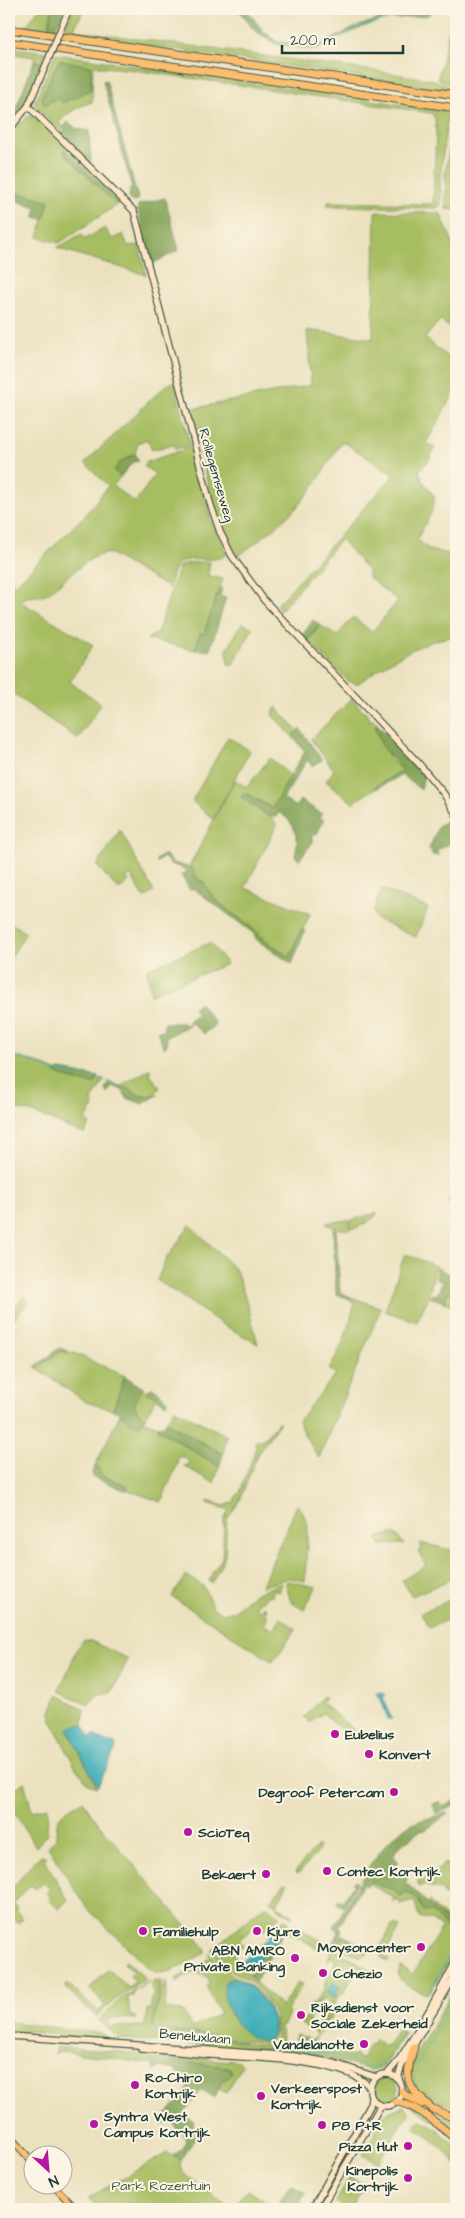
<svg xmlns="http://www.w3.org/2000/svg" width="465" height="2218" viewBox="0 0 465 2218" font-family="'Architects Daughter',sans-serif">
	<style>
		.green { fill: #a7bd62; stroke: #637d4b; fill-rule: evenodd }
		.forest { fill: #85a458; stroke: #527046 }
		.water { fill: #3fafb9; stroke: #2f7676 }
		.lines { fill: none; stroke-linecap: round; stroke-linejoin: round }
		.stream { stroke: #3fafb9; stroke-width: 1 }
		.secondary-casing { stroke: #3e5649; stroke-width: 8 }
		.primary-casing { stroke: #3e5649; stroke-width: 8 }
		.highway-casing { stroke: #3e5649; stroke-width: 9 }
		.secondary { stroke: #fde5c5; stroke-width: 5.5 }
		.primary { stroke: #fbbd6e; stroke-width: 6 }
		.highway { stroke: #fbbd6e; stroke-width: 7 }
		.secondary-bridge-casing { stroke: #3e5649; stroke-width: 8; stroke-linecap: butt }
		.secondary-bridge { stroke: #fde5c5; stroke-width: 5.5 }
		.poi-dot { fill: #b5179e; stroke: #fcf5e5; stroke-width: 2 }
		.labels { text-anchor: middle; stroke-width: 4; stroke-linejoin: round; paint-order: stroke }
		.street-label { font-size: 14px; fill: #1f3d34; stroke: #fcf5e5 }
		.poi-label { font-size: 14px; font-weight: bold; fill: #1f3d34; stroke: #fcf5e5; text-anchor: start }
		.park-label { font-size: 14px; fill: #415d40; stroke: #fcf5e5 }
	</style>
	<rect width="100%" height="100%" fill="#fcf5e5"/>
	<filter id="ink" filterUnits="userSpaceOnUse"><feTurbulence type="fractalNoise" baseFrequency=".02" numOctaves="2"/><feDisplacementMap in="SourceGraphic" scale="10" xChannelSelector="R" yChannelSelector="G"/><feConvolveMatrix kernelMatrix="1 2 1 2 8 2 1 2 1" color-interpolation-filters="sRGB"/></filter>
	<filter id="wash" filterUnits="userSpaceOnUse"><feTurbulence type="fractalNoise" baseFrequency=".0096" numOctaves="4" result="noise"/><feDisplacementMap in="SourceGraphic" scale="20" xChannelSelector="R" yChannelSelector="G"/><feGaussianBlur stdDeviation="1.12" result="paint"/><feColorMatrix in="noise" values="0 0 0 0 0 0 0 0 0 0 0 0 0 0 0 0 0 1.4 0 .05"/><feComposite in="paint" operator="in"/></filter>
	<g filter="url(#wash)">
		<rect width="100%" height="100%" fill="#ebe1be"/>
		<path class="green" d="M39 9H52L48 29 26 26Z
			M73 9H84L74 29 80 31 382 72 434 80 451 88 450 90 63 33Z
			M454 9H456V54L452 84 443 82 438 78Z
			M389 16 390 19 373 23 339 37 317 50 275 44 276 41 308 46 322 44 356 27Z
			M9 47 46 52 42 63 34 61 35 57 9 53Z
			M55 54 448 111 440 177 441 205 437 208 328 206V202L433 204 436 131 435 118 431 113 135 70 93 66 92 102C79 106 68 112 59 123L66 130 62 134 38 109 34 104ZM59 60 58 98 44 105 42 96Z
			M28 116 36 118 66 149 63 152 117 205 59 243 38 237 49 201 29 195 9 192V135Z
			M454 117H456V210L446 209 445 174Z
			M375 212 440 213 456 250V322L450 328 440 320 425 338 455 363 456 361V389L426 443 435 448 427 463 419 470 422 480 435 497 431 513 417 539 429 550 456 555V636C420 640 386 664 357 684L348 681 308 641 320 625 337 636 353 617 372 632 398 601 368 577V571L341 539 280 611 276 606 394 475 342 441C326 466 311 495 288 516 272 531 254 544 237 557 212 524 201 451 191 409L311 385 307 330 373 339Z
			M105 228 112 239 123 234 128 246 139 245 146 275 57 248 81 234 85 239Z
			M173 382 175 383 190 445 175 449 173 444 152 450 147 439 138 443 135 454 125 458 114 471 121 476 113 486 135 503 155 474 144 466 147 462 191 447 211 519 227 554C214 566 187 553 177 565 172 570 171 581 169 588L111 554C95 549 65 580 52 590 38 601 32 592 19 601L93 645 70 682 101 704 78 739 10 692 9 693V578L15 585 86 514 108 486 85 463 164 387Z
			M210 562 208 576 223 579 204 635 200 634 195 650 147 639 156 634 159 628 179 566 188 563Z
			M242 623 253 628 232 666 228 664 227 650Z
			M352 698 363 711H365L370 721 373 719 378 725 375 727 391 760 402 770 353 803 326 781 334 770 311 739Z
			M276 707 298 731 292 736 272 715Z
			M228 737 250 751 213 819 192 801Z
			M270 758 291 776 272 809 246 793 241 796 272 818 277 825 245 888 310 914 290 958C276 949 265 940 253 929 233 911 215 906 203 881H199L189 867 235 780 247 787Z
			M120 830 154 892 144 898 131 875 127 878 129 881 121 889H118L97 866Z
			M382 889 428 908 416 937 376 919 373 911Z
			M9 922 26 933 9 960Z
			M210 943 227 964 151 994 147 969Z
			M9 1055 32 1061 56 1071 55 1072C67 1079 80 1082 94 1084L98 1079 104 1080 92 1100 94 1107 85 1121 90 1124 84 1134 31 1112 9 1108Z
			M150 1069 151 1076 160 1088 156 1092 158 1095 156 1096 153 1094C142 1101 131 1089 120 1086Z
			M376 1213 377 1215C359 1229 347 1235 325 1223L349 1220 351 1227V1220Z
			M190 1225 236 1270 248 1306 258 1344 222 1324 157 1280 166 1259Z
			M405 1254 436 1266 428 1298 417 1322 385 1311Z
			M453 1292 456 1296V1307L444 1302 447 1293Z
			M24 1296 29 1301 9 1325V1313Z
			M351 1297 381 1308 319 1458 305 1436 298 1421 336 1374 329 1369C342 1348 349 1329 354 1305L350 1299Z
			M62 1351 74 1353 125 1376 113 1410 86 1402 37 1368Z
			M143 1388 156 1398 145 1418 137 1411 134 1404Z
			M175 1409 227 1436 223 1454 166 1422Z
			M121 1412 132 1424H140L144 1421 158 1426 159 1430 217 1465 220 1464 214 1483 184 1466 188 1465 189 1462 185 1458 180 1456 177 1460 178 1463 161 1502 128 1490 127 1486 101 1475 98 1467 95 1466Z
			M278 1422H280L258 1453 240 1500 227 1520 225 1556 212 1583 209 1582 213 1571 222 1558 224 1520 229 1510 208 1503V1501L224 1506 234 1502 236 1496 240 1492 256 1448 255 1442 265 1438Z
			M297 1505 304 1515 308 1526 305 1581 289 1578 261 1587Z
			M395 1533 404 1544 380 1545 377 1538Z
			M420 1543 456 1551V1577L412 1596 402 1580 426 1566 418 1551 422 1549Z
			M186 1575 203 1586 213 1608 223 1613 232 1612 254 1594 282 1583 279 1592 274 1590 272 1596 268 1595 263 1601 261 1600 256 1605 257 1611 263 1609V1606L266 1607 267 1619 264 1625 274 1630 281 1618 296 1629 273 1662 172 1597Z
			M288 1581 316 1587 304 1610 291 1602 286 1585V1582Z
			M456 1597V1616L429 1628 421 1613Z
			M84 1640 91 1641 128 1659 112 1692 99 1694 88 1705 59 1691 79 1645Z
			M57 1695 84 1709 83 1724 68 1730 97 1787 90 1785 77 1770 52 1722 51 1712Z
			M323 1696 325 1698 321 1702 357 1733 351 1739 349 1737 351 1734 343 1727 341 1729 323 1713 320 1716 318 1715 310 1723 304 1718Z
			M24 1782 32 1811 48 1807 47 1833 36 1847 9 1804V1794Z
			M83 1801 98 1823 205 1948 206 1951C192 1962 172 1974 154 1973L87 1908 48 1847 56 1838C56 1812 62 1813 83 1801Z
			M317 1846H319V1850L300 1872 297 1873 296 1870Z
			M42 1855 46 1857 44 1859 68 1900 59 1909 49 1900 51 1898 46 1893 50 1889 43 1882 36 1889 31 1885 13 1904 18 1908 16 1911 23 1918 18 1923 9 1915V1892C16 1885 35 1858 42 1855Z
			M443 1863H446L456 1873V1881L448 1896 443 1894 444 1891 422 1884 421 1887 418 1885V1880L422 1881 442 1866Z
			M371 1881 380 1886 394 1889 396 1893 407 1891 417 1899 423 1909 432 1912 452 1933H456V1948L431 1991 426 1994 406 1985 405 1981 403 1982 397 1975 401 1967 413 1974 442 1927 431 1920 419 1917 414 1900 400 1904 399 1900 392 1902 394 1898 370 1884Z
			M285 1883 287 1884 277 1905 291 1915 292 1918 270 1901Z
			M429 1901 448 1920 456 1924V1930L427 1903Z
			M267 1906 280 1916 263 1931 257 1924 239 1940 243 1945 232 1954 255 1982 282 2007 297 1983 302 1985 287 2011 289 2013 284 2025H281L282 2043 336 2054 338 2050 352 2057 354 2055 361 2059 370 2044 372 2045 375 2039 381 2043 380 2046 383 2047 384 2045 387 2046 397 2029 404 2033 384 2067 371 2070 318 2056 278 2051 274 2042C283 2021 268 1996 251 1983 238 1973 220 1967 212 1950L263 1907Z
			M284 1919 288 1921V1924L285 1923 254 1973 253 1971 260 1957 269 1949 282 1925 280 1923Z
			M294 1925 327 1944V1947L323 1945 320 1950 291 1933 288 1934Z
			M395 1925 400 1928 383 1956 389 1959 388 1962 381 1957 379 1949 392 1926Z
			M341 1938H346C352 1946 361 1945 366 1954L359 1957 344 1949 339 1940Z
			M332 1947 370 1970V1972L363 1973 357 1970 354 1977 352 1976 345 1992 338 1996 333 2006V2014L330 2019 328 2018 320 2034 318 2022 321 2024 331 2006 328 2004 329 2001 326 1999 324 2001 321 2000 319 2003 316 2001 325 1989V1981L335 1967 334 1965 336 1960 331 1957 328 1960H327L331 1952 328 1950Z
			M209 1953 230 1973 255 1989 266 2001 275 2023V2031L272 2039 264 2043 240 2041 219 2035 154 2030C152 2012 163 1998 159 1981L161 1980 163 1991 166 1982 167 1990 164 2009 183 2011 192 2028 220 2014 206 1986 209 1983 208 1977 194 1972 177 1982 176 1979 197 1968 211 1956ZM234 1978C256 1985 273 2009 273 2031L253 2038C242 2031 224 2012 225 1998 225 1992 229 1984 230 1979Z
			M126 1961 146 1979 116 1999 96 2017 65 1987 68 1984 99 2012 105 2005 89 1989 108 1969 129 1988 135 1981 130 1976 134 1972 124 1963Z
			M157 1980C163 1997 151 2014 152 2032 175 2034 199 2033 222 2038 238 2041 255 2048 271 2044L275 2050 119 2039 99 2020 119 2000 150 1981 133 1992V1996L128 1997 130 2016H134L136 2019 112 2018 109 2021V2027L145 2026 147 2010H151V1999L154 1995 151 1987 154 1981Z
			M456 1985V2108C446 2105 434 2101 428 2092L423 2099C414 2085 410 2075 414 2058Z
			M315 2002 318 2004 308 2022 315 2026C317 2032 318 2038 313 2042L294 2039 297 2034 313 2041 317 2034 301 2024 312 2009 310 2008 313 2003Z
			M9 2022 101 2033 111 2040 9 2030Z
			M56 2047 233 2061 240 2062 242 2066 226 2093 219 2089 221 2082 229 2076 227 2067 151 2060 150 2064 63 2051 54 2055Z
			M374 2090a12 12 0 1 1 24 0a12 12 0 1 1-24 0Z
			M407 2099 447 2119 456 2121V2136L406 2102Z
			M404 2106 409 2112V2116L400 2125 378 2163 363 2155 384 2114Z
			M422 2120 437 2129 456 2146V2165L442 2147 415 2127 416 2122Z
			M167 2153 181 2161 180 2166 183 2173 230 2207 249 2190 273 2205 276 2209H99L88 2198Z
			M350 2177 365 2185 352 2207 344 2209 336 2202Z"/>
		<path class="forest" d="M52 9H64L55 30 48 29Z
			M238 9H246L263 31 276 41 275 43 254 30Z
			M415 9H436L428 15 390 19 389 16Z
			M59 60 91 66V90L62 103 58 98 44 105 42 96Z
			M34 61 42 63 23 107 15 118 10 115 18 103Z
			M106 80 138 199 133 202 129 199 130 189 132 188 103 81Z
			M68 122 77 129 89 131 91 162H88L62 134 66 130 63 127Z
			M66 149 119 201V203L117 205 63 152Z
			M16 194 29 195 49 201 44 219 35 217 36 208 15 200Z
			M165 198 179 250 152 264 138 210V205Z
			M135 454 139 461 133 462 121 476 114 471 119 463Z
			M219 588 222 589 220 596 226 598 210 650H195L200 633 204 634Z
			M313 620 320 625 308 641 302 636Z
			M378 725 424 774 421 790 402 775 376 789 375 787 402 770 382 746 375 727Z
			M300 729 322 760 312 766 307 760 283 799 296 807 300 800 322 814 319 817 324 820 317 834 312 835V843L299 860 295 856C299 837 296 823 279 812L276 817 268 816 241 797 245 793 272 808 305 751 292 736Z
			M455 816 456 841 437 850 438 855H432V851L429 849 439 825Z
			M165 854 173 863 192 868 199 881H203C216 906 233 911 253 929 266 941 274 947 290 957L301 929 305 931 292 964 257 940 253 933 193 888 190 890 181 875 187 872 185 869 170 864 164 857 157 862 156 860Z
			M200 1003 216 1024 204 1034 192 1023 166 1038 168 1044 164 1048 157 1031 164 1030V1023H183L185 1026 190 1023 189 1020 197 1014 193 1007Z
			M61 1070 99 1077 94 1084C80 1082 66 1079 54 1072Z
			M109 1082C114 1085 120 1086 125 1087 135 1091 142 1101 153 1094L156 1096 143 1104 127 1098 122 1090 112 1086 107 1093 105 1088Z
			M456 1177V1214L453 1213 455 1206 448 1203Z
			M333 1229H336L340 1292 351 1297 350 1299 336 1294Z
			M438 1268 456 1278V1296L453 1292 447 1293 444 1302 430 1297 432 1294 437 1295 442 1282 436 1279Z
			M59 1348 70 1352 69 1353 60 1351 37 1368 35 1367Z
			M125 1376 143 1388 134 1404 137 1411 145 1418 138 1426C127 1424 124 1413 113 1410Z
			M154 1388 168 1401 166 1404 147 1392 149 1389Z
			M166 1422 223 1454 220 1464 217 1465 159 1430 158 1426 164 1425Z
			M95 1466 98 1467 101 1475 127 1486 128 1490H124L93 1477 92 1472Z
			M456 1800V1805L436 1814 433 1804 440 1801 442 1806Z
			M446 1813 448 1814 424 1831 422 1829 395 1850 396 1852 393 1855 399 1862 396 1865 408 1879 405 1882 456 1930V1933H452L432 1912 424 1911 417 1899 407 1892 400 1896 394 1889 380 1886 371 1881 366 1886 363 1884 339 1927 342 1929 340 1933 370 1950 366 1954 363 1949 354 1945 344 1938 339 1940 344 1949 333 1942 339 1930 334 1927C352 1896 376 1846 406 1827 418 1820 434 1817 446 1813Z
			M356 1880 357 1882 343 1907 337 1903 339 1899 342 1901 354 1885 352 1883Z
			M285 1923 288 1924 255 1982 249 1974 258 1970Z
			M158 2059 227 2067 230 2068 232 2073 221 2082 215 2098 201 2089 184 2114 194 2122 193 2130 195 2138 181 2161 173 2155 180 2151 186 2142 182 2130 177 2131 174 2122 162 2124 160 2119 164 2117 187 2091 191 2077 177 2074V2070L161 2067 154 2071 151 2060Z
			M291 2185 305 2193 301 2201V2207L283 2209 280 2200Z"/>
		<path class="water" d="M381 1692 386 1695 383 1697 392 1719H388L380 1697 376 1694Z
			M83 1724 90 1738 94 1734 101 1740 115 1744 116 1748 98 1786 68 1729Z
			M280 1923 282 1925 269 1949 260 1957 253 1971 248 1966 246 1967 241 1962 270 1937 267 1934Z
			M235 1978C253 1984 286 2020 269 2039 246 2048 214 1999 227 1980Z
			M332 1983 340 1987 334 1998 326 1993Z"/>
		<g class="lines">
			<path class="stream" d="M242 9 267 38 273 41 318 47 364 25 432 9
				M9 1056 31 1061 53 1071 96 1078 123 1087
				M430 1989 456 1943
				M280 2047 332 2055 371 2067 384 2063 402 2033
				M416 2067 456 1993"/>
		</g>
	</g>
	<g filter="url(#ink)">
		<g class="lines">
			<defs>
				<path id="secondary" d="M64 21 69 9
					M28 106 134 211 210 503 220 532 232 556 264 600 420 765 444 794 456 814
					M9 130 28 106 46 65
					M9 2036 294 2056 334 2063 376 2077
					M141 2049C164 2050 187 2053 210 2055 244 2057 350 2059 370 2088
					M370 2090a16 16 0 1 1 32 0a16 16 0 1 1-32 0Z
					M386 2074C399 2068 446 1980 456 1961
					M399 2081V2074L402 2065 456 1974
					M312 2209 370 2106 371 2097
					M320 2209 381 2105"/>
				<path id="primary" d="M9 2136 32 2161
					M54 2186 76 2209"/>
				<path id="highway" d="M9 29 456 95
					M9 42 456 108
					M414 2047C403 2082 407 2087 434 2110
					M402 2091 405 2095 422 2104
					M396 2102C412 2102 445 2129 456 2140
					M431 2108 456 2119"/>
			</defs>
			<use href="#secondary" class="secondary-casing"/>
			<use href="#primary" class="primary-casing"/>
			<use href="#highway" class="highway-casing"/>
			<use href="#secondary" class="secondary"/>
			<use href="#primary" class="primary"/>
			<use href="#highway" class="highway"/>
			<defs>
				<path id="secondary-bridge" d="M46 65 64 21"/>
			</defs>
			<use href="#secondary-bridge" class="secondary-bridge-casing"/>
			<use href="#secondary-bridge" class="secondary-bridge"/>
		</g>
	</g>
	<g class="poi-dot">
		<circle cx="335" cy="1734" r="5"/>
		<circle cx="369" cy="1754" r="5"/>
		<circle cx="394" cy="1792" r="5"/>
		<circle cx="188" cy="1832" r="5"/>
		<circle cx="327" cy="1871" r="5"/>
		<circle cx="266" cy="1874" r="5"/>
		<circle cx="143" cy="1931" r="5"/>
		<circle cx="257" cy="1931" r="5"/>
		<circle cx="421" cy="1947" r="5"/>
		<circle cx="295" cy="1958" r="5"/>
		<circle cx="323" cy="1973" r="5"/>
		<circle cx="301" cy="2015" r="5"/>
		<circle cx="364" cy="2044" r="5"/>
		<circle cx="135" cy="2085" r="5"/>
		<circle cx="261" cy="2096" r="5"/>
		<circle cx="94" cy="2124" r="5"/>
		<circle cx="322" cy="2125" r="5"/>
		<circle cx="408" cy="2146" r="5"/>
		<circle cx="408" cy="2178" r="5"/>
	</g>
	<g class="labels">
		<g class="street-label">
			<text transform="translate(217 475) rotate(74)" y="5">Rollegemseweg</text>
			<text transform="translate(195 2036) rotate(5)" y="5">Beneluxlaan</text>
		</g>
		<g class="poi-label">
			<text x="345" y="1739">Eubelius</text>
			<text x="379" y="1759">Konvert</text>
			<text x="384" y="1797" text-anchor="end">Degroof Petercam</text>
			<text x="198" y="1837">ScioTeq</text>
			<text x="337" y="1876">Contec Kortrijk</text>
			<text x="256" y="1879" text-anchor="end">Bekaert</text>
			<text x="153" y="1936">Familiehulp</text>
			<text x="267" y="1936">Kjure</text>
			<text x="411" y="1952" text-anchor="end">Moysoncenter</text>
			<text x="285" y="1955" text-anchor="end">ABN AMRO<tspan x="285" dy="16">Private Banking</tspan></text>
			<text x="333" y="1978">Cohezio</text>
			<text x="311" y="2012">Rijksdienst voor<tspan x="311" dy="16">Sociale Zekerheid</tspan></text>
			<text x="354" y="2049" text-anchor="end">Vandelanotte</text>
			<text x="145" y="2082">Ro-Chiro<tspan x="145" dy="16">Kortrijk</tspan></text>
			<text x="271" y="2093">Verkeerspost<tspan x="271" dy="16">Kortrijk</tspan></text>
			<text x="104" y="2121">Syntra West<tspan x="104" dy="16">Campus Kortrijk</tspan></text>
			<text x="332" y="2130">P8 P+R</text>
			<text x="398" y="2151" text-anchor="end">Pizza Hut</text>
			<text x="398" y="2175" text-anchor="end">Kinepolis<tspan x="398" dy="16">Kortrijk</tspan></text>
		</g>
		<g class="park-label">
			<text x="161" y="2190">Park Rozentuin</text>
		</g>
	</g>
	<rect width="465" height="2218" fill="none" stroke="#fcf5e5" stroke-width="30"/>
	<g transform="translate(48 2170) rotate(154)"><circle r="24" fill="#fcf5e5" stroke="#a4ab9e"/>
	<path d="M0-4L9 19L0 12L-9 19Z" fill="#b5179e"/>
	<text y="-8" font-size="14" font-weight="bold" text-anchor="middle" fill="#1f3d34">N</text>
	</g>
	<path d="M282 45v8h121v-8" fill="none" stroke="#1f3d34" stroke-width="2.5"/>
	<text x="290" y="45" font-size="15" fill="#1f3d34" stroke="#fcf5e5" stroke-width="4" paint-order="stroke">200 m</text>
</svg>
